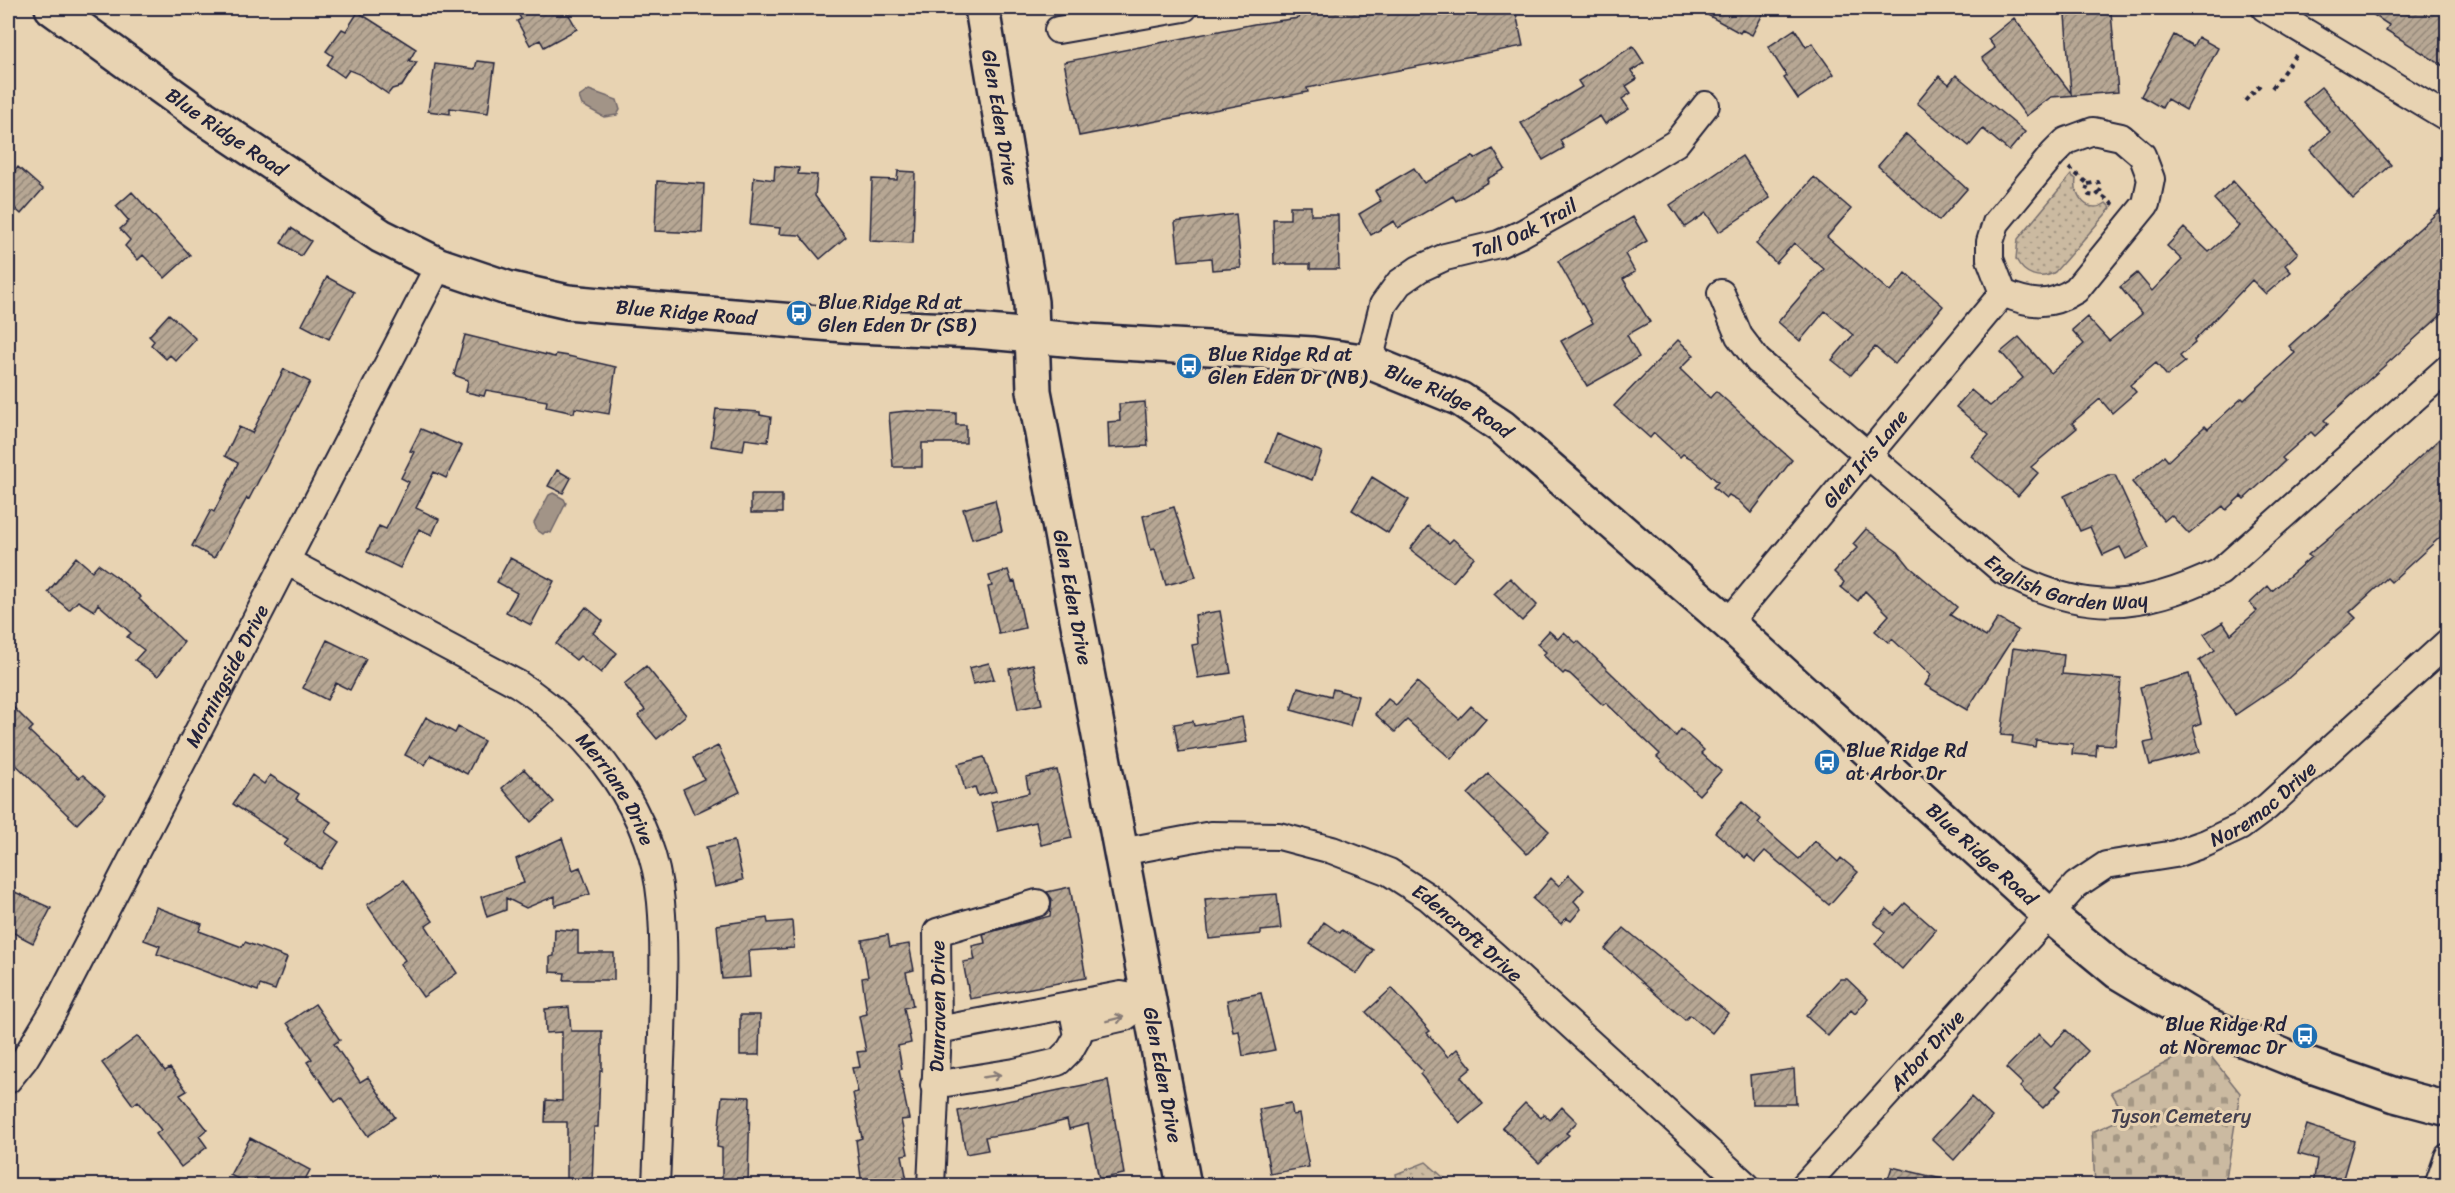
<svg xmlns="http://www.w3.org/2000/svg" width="2455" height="1193" viewBox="0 0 2455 1193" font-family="Sriracha,sans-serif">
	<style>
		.cemetery { fill: url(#cemetery-stones); stroke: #766e6e; stroke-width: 1.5 }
		.park { fill: url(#park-dots); stroke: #766e6e; stroke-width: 1.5 }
		.water { fill: #a29487; stroke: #6f6669; stroke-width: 1.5 }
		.building { fill: url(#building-hatch); stroke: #22223b; stroke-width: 1.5 }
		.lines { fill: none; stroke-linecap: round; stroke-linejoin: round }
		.street-casing { stroke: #22223b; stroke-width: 30 }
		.secondary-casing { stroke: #22223b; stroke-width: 38 }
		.path { stroke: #22223b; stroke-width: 4; stroke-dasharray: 4.5 4.5; stroke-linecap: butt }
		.street { stroke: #e8d3b2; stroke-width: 26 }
		.secondary { stroke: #e8d3b2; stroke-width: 33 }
		.oneway { stroke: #857a76 }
		.labels { text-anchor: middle; stroke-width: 6; stroke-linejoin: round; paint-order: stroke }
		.street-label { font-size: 20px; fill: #22223b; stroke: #e8d3b2 }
		.poi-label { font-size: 20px; fill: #22223b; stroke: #e8d3b2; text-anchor: start }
		.park-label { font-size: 20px; fill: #44404f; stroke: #e8d3b2 }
	</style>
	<defs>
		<pattern id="cemetery-stones" width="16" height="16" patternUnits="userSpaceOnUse" patternTransform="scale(1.5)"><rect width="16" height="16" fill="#cbbaa1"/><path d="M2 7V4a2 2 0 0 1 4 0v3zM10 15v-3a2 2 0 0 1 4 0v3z" fill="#a49784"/></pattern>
		<pattern id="park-dots" width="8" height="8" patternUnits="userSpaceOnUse" patternTransform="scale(1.5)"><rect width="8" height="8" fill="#cbbaa1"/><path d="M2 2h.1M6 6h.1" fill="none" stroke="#a49784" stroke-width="1.8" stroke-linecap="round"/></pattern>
		<pattern id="building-hatch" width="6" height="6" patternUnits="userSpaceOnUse" patternTransform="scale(1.5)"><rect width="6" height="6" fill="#b7a794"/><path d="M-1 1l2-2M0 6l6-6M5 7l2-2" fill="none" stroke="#94887a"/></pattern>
	</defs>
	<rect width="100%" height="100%" fill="#e8d3b2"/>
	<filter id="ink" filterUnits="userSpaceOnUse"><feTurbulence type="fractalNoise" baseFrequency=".0167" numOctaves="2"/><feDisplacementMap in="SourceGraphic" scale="12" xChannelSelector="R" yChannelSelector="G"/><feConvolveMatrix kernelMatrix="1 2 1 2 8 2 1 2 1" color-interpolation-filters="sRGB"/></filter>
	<g filter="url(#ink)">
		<path class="cemetery" d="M2201 1044 2240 1093 2225 1185H2095L2092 1132 2126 1117 2111 1092Z"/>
		<path class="park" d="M2071 175 2076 179C2073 197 2089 215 2106 203L2111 208 2055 272C2040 281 2024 275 2016 259L2018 239Z
			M1426 1162 1452 1185H1398L1396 1174Z"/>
		<path class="water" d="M589 90 617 100 620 110 617 115 604 117 582 105 579 97Z
			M553 493 564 499 566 503 551 533 545 532 543 534 537 530 534 523 549 495Z"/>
		<path class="building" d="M515 8H565L577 29 544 47 540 40 530 45 517 21 521 19Z
			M1325 8H1515L1523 46 1307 88 1308 92 1079 136 1064 62 1254 24 1299 18 1298 13Z
			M1695 8H1766L1752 35 1742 30 1740 33Z
			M2363 8H2448V69L2386 30 2389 25Z
			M358 12 416 49 409 61 417 62 402 86 392 89 388 94 359 74 349 70 344 77 327 65 333 56 326 51 342 29 346 31Z
			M2111 12 2118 92 2051 97 2026 116 1982 58 1995 48 1988 39 2014 18 2071 93 2065 15Z
			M1795 29 1806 47 1812 43 1834 74 1798 99 1784 78 1787 76 1768 47Z
			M2174 35 2193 46 2198 37 2218 48 2186 110 2167 99 2162 108 2141 96Z
			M1633 46 1644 63 1631 71 1637 79 1626 86 1631 93 1622 99 1629 109 1605 124 1600 116 1560 140 1564 148 1543 160 1521 123 1582 87 1578 81Z
			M477 61 495 63 488 113 450 108V114L428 111 435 64 475 69Z
			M1956 75 2025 132 2009 151 1983 129 1969 146 1917 103 1939 76 1949 84Z
			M2321 87 2391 165 2353 199 2310 150 2330 132 2303 102Z
			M1906 134 1967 189 1939 221 1878 166Z
			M1493 149 1505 169 1487 179 1488 182 1456 201 1453 196 1398 228 1394 221 1371 235 1359 214 1381 201 1375 191 1414 168 1424 183 1473 156 1475 159Z
			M1742 156 1770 198 1719 232 1706 213 1685 227 1670 205Z
			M775 166 799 168 798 174 817 175 815 196 846 237 820 259 800 235 779 234 780 228 750 225 754 177 774 180Z
			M18 167 43 189 21 214 8 202V179Z
			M898 171 915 172 913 243 870 241 872 179 897 180Z
			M1814 177 1851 209 1827 237 1890 292 1906 273 1943 306 1895 364 1875 347 1851 375 1832 360 1853 335 1825 311 1800 341 1778 322 1824 269 1794 243 1776 263 1756 244Z
			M657 181 704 184 702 233 655 231Z
			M2233 181 2298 253 2285 265 2291 272 2266 294 2252 280 2194 341 2195 343 2180 356 2185 362 2167 376 2156 363 2130 385 2136 392 2112 413 2100 399 2072 423 2077 428 2031 467 2038 473 2018 496 1971 456 1989 435 1956 407 1971 390 1990 406 2023 378 2001 352 2019 337 2051 373 2084 344 2072 330 2087 317 2109 341 2142 314 2120 287 2137 273 2152 291 2182 260 2167 246 2184 228 2209 252 2239 226 2214 199Z
			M132 192 190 255 165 278 143 255 138 260 125 246 130 240 120 229 129 221 116 206Z
			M2448 203V309L2324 420 2328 424 2315 436 2311 432 2282 458 2285 461 2244 499 2241 496 2226 510 2223 506 2189 534 2171 515 2164 521 2132 482 2164 456 2168 461 2205 426 2208 429 2242 398 2244 400 2295 353 2289 346Z
			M1290 206H1311V215H1338L1339 269H1310V264H1274L1273 219H1290Z
			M1236 214 1241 268 1212 270 1211 258 1179 261 1175 222Z
			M1633 217 1647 241 1625 254 1635 272 1623 279 1650 322 1627 335 1639 357 1587 386 1561 341 1593 323 1558 261Z
			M291 228 311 241 301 256 281 243Z
			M327 277 354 292 329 339 302 325Z
			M169 314 196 339 176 361 170 355 166 359 151 345 154 341 149 336Z
			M465 335 555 357 556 354 568 356 616 367 609 414 575 408 574 413 546 407 547 401 486 390 484 396 466 392 468 380 454 375Z
			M1678 340 1694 355 1680 369 1710 398 1716 391 1792 460 1751 513 1738 500 1729 495 1726 498 1713 487 1718 482 1692 459 1683 454 1680 457 1654 433 1650 438 1614 406Z
			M284 369 310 382 249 499 247 498 214 558 192 546 211 510 214 512 238 463 225 456 239 427 252 433Z
			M1145 402 1148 446 1109 448 1108 422 1120 421 1119 404Z
			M716 409 760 412V415L771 417 768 442 745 439 743 451 711 446Z
			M906 411 956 413V425H966V443H922V467H893L889 413Z
			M421 429 462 446 446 478 434 472 416 508 439 519 432 535 419 529 400 568 367 552 379 526 386 529 409 482 401 478 414 452 410 451Z
			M2448 431V530L2391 582 2387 578 2350 612 2356 618 2284 682 2235 715 2199 661 2215 650 2204 634 2223 622 2231 634 2257 611 2250 603 2268 586 2272 591 2311 557 2308 555 2373 500Z
			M1277 434 1322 452 1312 480 1266 462Z
			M557 470 571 478 563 493 548 486Z
			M2108 475H2115L2149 548 2126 559 2120 547 2103 555 2090 527 2080 531 2064 496Z
			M1372 477 1409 500 1388 533 1352 510Z
			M751 495H782V513H751Z
			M995 500 1002 531 972 539 963 509Z
			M1174 507 1196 577 1166 585 1155 549 1151 550 1143 516Z
			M1428 526 1449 543 1453 539 1474 557 1453 582 1410 549Z
			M1866 529 1898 552 1910 567 1957 607 1950 615 1986 637 1998 618 2018 630 1967 710 1925 685 1931 675 1892 639 1889 643 1875 631 1889 615 1865 591 1858 601 1841 587 1844 582 1834 572 1857 548 1853 544Z
			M76 557 92 571 98 564 115 576 141 597 139 599 184 642 158 676 135 660 144 650 127 637 131 633 98 604 94 611 78 601 69 610 48 592Z
			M510 558 554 581 531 625 506 612 517 593 497 582Z
			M1008 570 1012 582 1015 581 1025 628 999 634 988 587 992 586 989 576Z
			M1510 578 1537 605 1522 621 1494 594Z
			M586 607 603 621 593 633 617 653 601 673 580 656 576 660 556 644Z
			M1220 611 1231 673 1198 678 1192 645 1198 644 1195 615Z
			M1549 631 1558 639 1564 632 1576 643 1578 641 1676 736 1681 729 1704 750 1701 753 1721 771 1699 795 1657 757 1660 754 1606 703 1603 705 1570 674 1565 672 1563 674 1543 655 1546 652 1537 644Z
			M327 640 366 659 350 690 336 683 327 700 303 688Z
			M2013 648 2064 655 2062 674 2121 679 2115 745 2097 744 2096 756 2072 754 2073 744 2036 740 2035 747 2012 743 2013 736 2001 735Z
			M989 663 994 679 973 684 969 668Z
			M1033 664 1042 704 1018 709 1009 669Z
			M646 666 686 715 657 739 638 716 645 710 624 684Z
			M2189 674 2201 723 2193 726 2200 752 2150 765 2144 743 2154 741 2140 687Z
			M1417 682 1459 719 1471 706 1486 719 1451 759 1407 720 1395 732 1375 714 1388 699 1396 705Z
			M1298 687 1331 696 1333 689 1358 696 1350 726 1291 710Z
			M8 702 33 727 29 731 79 778 83 775 105 795 77 824 8 757Z
			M426 717 455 733 458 727 484 741 467 774 431 755 425 765 405 755Z
			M1242 717 1247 742 1179 752 1174 724 1193 721 1194 726Z
			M718 746 740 792 694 814 683 789 704 779 693 758Z
			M984 757 996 791 978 796 975 787 965 790 958 764Z
			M524 769 554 802 531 822 502 788Z
			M1057 770 1072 838 1041 845 1036 822 998 831 991 802 1029 793 1026 777Z
			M1488 774 1549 831 1527 854 1468 794Z
			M252 775 264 784 270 775 299 794 296 799 331 822 325 832 339 842 321 869 284 845 288 840 233 804Z
			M1742 802 1761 819 1758 823 1799 859 1815 841 1838 862 1841 858 1858 872 1829 905 1765 851 1755 862 1747 855 1745 858 1715 832Z
			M562 838 573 870 580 867 590 894 555 906V896L526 908 506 898V910L487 917 481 897 524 883 516 859Z
			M734 841 743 880 715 887 706 847Z
			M1569 875 1584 890 1574 901 1581 909 1571 921 1566 918 1561 924 1533 899 1551 878 1559 886Z
			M404 880 433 921 426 926 457 973 423 997 400 964 405 960 367 905Z
			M1070 887 1086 978 970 999 963 962 975 960 972 946 985 943 983 934 1050 916 1052 899 1047 892Z
			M8 889 51 908 33 943 8 930Z
			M1277 894 1281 929 1261 931V934L1209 939 1205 899Z
			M1905 903 1936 930 1902 969 1875 944 1885 932 1874 923 1887 909 1894 915Z
			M156 907 202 924 199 931 242 947 245 942 287 958 275 990 260 985 258 991 157 954 160 946 144 940Z
			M767 918 768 923 792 921 794 948 748 951 750 977 722 979 717 925Z
			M1324 922 1340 933 1342 930 1373 950 1357 974 1310 944Z
			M1624 928 1728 1013 1712 1033 1690 1015 1685 1020 1605 949Z
			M555 929 578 931V953H614V980H564L565 973 550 972V957L554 956Z
			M888 935 890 947 909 944 914 970 906 972 913 1006 904 1008 911 1043 898 1046 902 1069 899 1070 909 1119 901 1120 908 1154 902 1155 907 1180 862 1185 856 1140 862 1138 853 1093 858 1092 852 1068 860 1067 857 1052 866 1051 859 1016 867 1014 862 978 868 977 862 940Z
			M1840 979H1847L1868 999 1855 1014 1851 1010 1828 1036 1806 1016Z
			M1392 988 1430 1031 1427 1033 1448 1057 1457 1049 1472 1068 1461 1077 1483 1104 1460 1123 1420 1074 1423 1071 1366 1012Z
			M1261 993 1275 1050 1243 1056 1239 1031 1233 1032 1227 1000Z
			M315 1004 340 1040 334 1044 360 1082 368 1077 395 1117 368 1136 341 1098 335 1102 307 1062 312 1059 287 1023Z
			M569 1007 571 1031H602V1071H600L598 1127H594L592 1185H567V1122H545L546 1100 562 1101V1032L546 1033 545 1009Z
			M740 1015H760L759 1055H740Z
			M2066 1030 2088 1051 2056 1086 2061 1090 2043 1108 2020 1087 2023 1084 2006 1068 2039 1034 2051 1046Z
			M138 1036 165 1071 170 1068 187 1091 180 1095 207 1129 199 1136 207 1147 181 1167 156 1134 161 1130 138 1101 133 1105 102 1063Z
			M1794 1069 1796 1104H1752L1750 1075Z
			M1108 1080 1124 1174 1099 1179 1088 1124 1069 1129 1067 1120 1029 1130 985 1137 988 1150 966 1154 958 1111Z
			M722 1096 750 1097 748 1185H722V1148L717 1147Z
			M1971 1097 1992 1117 1954 1160 1932 1139Z
			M1291 1103 1293 1115 1299 1114 1309 1167 1270 1174 1259 1109Z
			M1525 1103 1541 1118 1544 1114 1550 1120 1562 1107 1577 1122 1566 1133 1569 1135 1539 1163 1502 1127Z
			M2307 1125 2354 1141 2341 1185H2313L2317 1159 2298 1154Z
			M250 1138 310 1170 302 1185H271L256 1178 250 1185 230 1175Z
			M1892 1167 1942 1179 1941 1185H1886Z"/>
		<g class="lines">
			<defs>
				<g id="street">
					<path d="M2265 8 2448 118"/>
					<path d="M1058 30 1184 8"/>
					<path d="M2093 131 2121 137 2142 155 2151 179 2146 204 2076 290C2049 307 2031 305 2003 293L1990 259V242L1996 223 2053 154 2066 141Z"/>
					<path id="s1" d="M1721 293 1739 336 1758 361 2003 571C2082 615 2140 611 2220 572L2448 368"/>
					<path id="s2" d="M1369 362 1383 305 1399 283 1419 269 1445 257 1499 244 1521 234 1580 201 1676 143 1706 105"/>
					<path id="s3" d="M286 561 518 684C592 732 653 812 661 902 665 946 663 991 662 1035 660 1085 658 1135 656 1186"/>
					<path id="s4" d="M1728 623 2003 293"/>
					<path id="s5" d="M1121 852 1211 835 1279 836 1332 850 1389 872 1428 897 1494 955 1747 1186"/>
					<path d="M1077 1028 1125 1017 1149 1000"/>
					<path d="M938 1030 1121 995 1149 1000"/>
					<path id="s6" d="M8 1080 24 1060 53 1012 439 265"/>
					<path d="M934 1085 1015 1072 1058 1062 1070 1050 1078 1036 1072 1006"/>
					<path id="s7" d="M931 1186 938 1030 937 932 1037 903"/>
					<path id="s8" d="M1804 1186 2076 885 2106 865 2175 854 2206 843 2240 827 2267 807 2448 642"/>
					<path d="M2438 1186 2448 1157"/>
				</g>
				<g id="secondary">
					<path id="s9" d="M52 8 203 117 381 236 439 265 507 288 568 302 611 306 856 326 976 331 1087 341 1313 354 1369 362 1460 399 1502 427 1728 623 2049 915 2118 972 2205 1024 2294 1060 2395 1095 2448 1109"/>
					<path id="s10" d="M982 8 1031 302 1034 391 1184 1186"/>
				</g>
			</defs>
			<use href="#street" class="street-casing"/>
			<use href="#secondary" class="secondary-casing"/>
			<path class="path" d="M2272 88 2298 52
				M2245 101 2260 85
				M2069 168 2088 184 2086 191 2089 195 2096 196 2099 193 2116 207
				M2088 184 2098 182 2101 189 2099 193"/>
			<use href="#street" class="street"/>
			<use href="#secondary" class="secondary"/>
		</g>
		<defs><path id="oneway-shaft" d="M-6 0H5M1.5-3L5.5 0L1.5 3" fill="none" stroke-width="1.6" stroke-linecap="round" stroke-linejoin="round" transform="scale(1.5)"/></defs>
		<g class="oneway">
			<use href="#oneway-shaft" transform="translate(1115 1019) rotate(-14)"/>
			<use href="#oneway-shaft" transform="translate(992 1076) rotate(-9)"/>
		</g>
	</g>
	<defs>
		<symbol id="bus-disc" viewBox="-11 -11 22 22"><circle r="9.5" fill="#1f6fb2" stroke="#e8d3b2"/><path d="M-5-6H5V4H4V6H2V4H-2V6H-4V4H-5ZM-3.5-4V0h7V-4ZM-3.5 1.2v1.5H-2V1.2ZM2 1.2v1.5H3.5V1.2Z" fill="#fff"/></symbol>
	</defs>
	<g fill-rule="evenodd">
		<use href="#bus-disc" x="784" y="298" width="30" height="30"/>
		<use href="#bus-disc" x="1174" y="351" width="30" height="30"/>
		<use href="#bus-disc" x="1812" y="747" width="30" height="30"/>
		<use href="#bus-disc" x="2290" y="1021" width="30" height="30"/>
	</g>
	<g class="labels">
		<g class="street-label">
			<text dy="7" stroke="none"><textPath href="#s10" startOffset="111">Glen Eden Drive</textPath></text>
			<text dy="7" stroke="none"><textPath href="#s9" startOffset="214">Blue Ridge Road</textPath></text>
			<text dy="7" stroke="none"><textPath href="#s2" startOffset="224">Tall Oak Trail</textPath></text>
			<text dy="7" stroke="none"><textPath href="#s9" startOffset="718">Blue Ridge Road</textPath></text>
			<text dy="7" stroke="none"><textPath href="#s9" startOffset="1492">Blue Ridge Road</textPath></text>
			<text dy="7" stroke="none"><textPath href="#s4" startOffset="214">Glen Iris Lane</textPath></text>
			<text dy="7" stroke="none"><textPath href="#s1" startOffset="466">English Garden Way</textPath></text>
			<text dy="7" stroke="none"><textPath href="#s10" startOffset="597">Glen Eden Drive</textPath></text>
			<text dy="7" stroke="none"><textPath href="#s6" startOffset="460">Morningside Drive</textPath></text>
			<text dy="7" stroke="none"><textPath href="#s3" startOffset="408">Merriane Drive</textPath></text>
			<text dy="7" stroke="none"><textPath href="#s8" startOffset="614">Noremac Drive</textPath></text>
			<text dy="7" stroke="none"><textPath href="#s9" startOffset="2194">Blue Ridge Road</textPath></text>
			<text dy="7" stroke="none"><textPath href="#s5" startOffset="375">Edencroft Drive</textPath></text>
			<text dy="7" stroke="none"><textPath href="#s7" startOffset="180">Dunraven Drive</textPath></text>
			<text dy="7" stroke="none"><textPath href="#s8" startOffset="183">Arbor Drive</textPath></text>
			<text dy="7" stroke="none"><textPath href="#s10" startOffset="1083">Glen Eden Drive</textPath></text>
		</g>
		<g class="poi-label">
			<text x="818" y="309">Blue Ridge Rd at<tspan x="818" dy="23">Glen Eden Dr (SB)</tspan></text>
			<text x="1208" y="361">Blue Ridge Rd at<tspan x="1208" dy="23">Glen Eden Dr (NB)</tspan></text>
			<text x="1846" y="757">Blue Ridge Rd<tspan x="1846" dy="23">at Arbor Dr</tspan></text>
			<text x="2286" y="1031" text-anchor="end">Blue Ridge Rd<tspan x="2286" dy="23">at Noremac Dr</tspan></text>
		</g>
		<g class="park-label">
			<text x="2181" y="1123">Tyson Cemetery</text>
		</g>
	</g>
	<rect width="2455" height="1193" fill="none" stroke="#e8d3b2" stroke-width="30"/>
	<rect x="15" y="15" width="2425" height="1163" fill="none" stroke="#22223b" stroke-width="2" filter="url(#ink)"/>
</svg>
